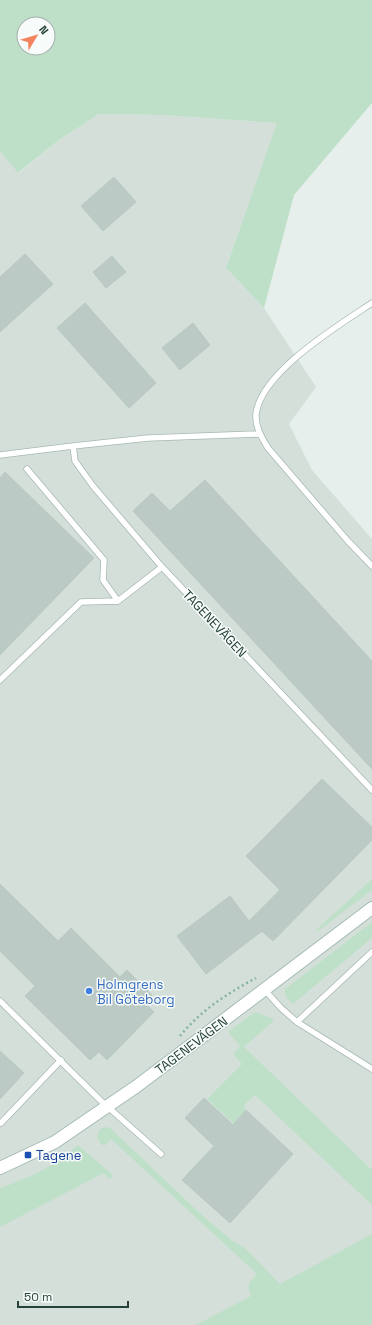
<svg xmlns="http://www.w3.org/2000/svg" width="372" height="1325" viewBox="0 0 372 1325" font-family="'Space Grotesk',sans-serif">
	<style>
		.built { fill: #d4dfda }
		.green { fill: #bfe0c8; fill-rule: evenodd }
		.building { fill: #bbcac4; stroke: #b8c9c2 }
		.lines { fill: none; stroke-linecap: round; stroke-linejoin: round }
		.lane-casing { stroke: #a8b8b2; stroke-width: 7 }
		.secondary-casing { stroke: #a4bbb3; stroke-width: 14 }
		.path { stroke: #86b3a5; stroke-width: 2.5; stroke-dasharray: 2 3; stroke-linecap: butt }
		.lane { stroke: #fff; stroke-width: 5.5 }
		.secondary { stroke: #fff; stroke-width: 12 }
		.shop-dot { fill: #3f7fe0; stroke: #f7fbf9; stroke-width: 1.5 }
		.transit-dot { fill: #1a4fb4; stroke: #f7fbf9; stroke-width: 1.5 }
		.labels { text-anchor: middle; stroke-width: 3; stroke-linejoin: round; paint-order: stroke }
		.street-label { font-size: 13px; fill: #24423a; stroke: #f7fbf9 }
		.shop-label { font-size: 13px; fill: #366cbe; stroke: #f7fbf9; text-anchor: start }
		.transit-label { font-size: 13px; fill: #164399; stroke: #f7fbf9; text-anchor: start }
	</style>
	<rect width="100%" height="100%" fill="#e6efeb"/>
	<path class="built" d="M99 114 162 115 278 123 226 268 264 308 316 387 289 424 312 470 372 539V1251L223 1325H0V151L19 173 59 140Z"/>
	<path class="green" d="M0 0H372V103L294 195 264 308 226 268 277 123 162 115 99 114 59 140 18 173 0 151ZM24 24H48V48H24Z
		M372 879V890L317 932 316 930Z
		M372 922V938L293 1004C288 1000 284 995 285 989Z
		M255 1012 271 1018 274 1021 244 1047 372 1170V1205L255 1095 244 1105 246 1110 234 1124 207 1099 242 1064 233 1054 240 1046 228 1032Z
		M105 1127 110 1128 204 1217 233 1241 246 1249 280 1284 372 1234V1325H196L251 1296C246 1284 249 1283 257 1274L111 1139 104 1146 99 1142 97 1136 99 1130Z
		M78 1145 114 1176 109 1179 104 1173 0 1227V1188C27 1179 57 1165 78 1145Z"/>
	<path class="building" d="M114 177 136 202 103 231 81 206Z
		M25 254 53 284 0 332V277Z
		M112 256 126 272 106 288 93 272Z
		M85 303 156 383 129 408 57 328Z
		M193 323 210 345 180 370 162 348Z
		M5 472 94 558 0 655V478Z
		M205 480 372 661V769L133 511 152 493 170 511Z
		M322 779 372 827V840L273 941 262 931 206 974 177 936 230 896 249 921 280 890 246 856Z
		M0 884 58 941 71 928 120 977 127 970 152 995 145 1003 154 1012 107 1060 99 1052 90 1060 25 996 35 986 0 951Z
		M0 1051 24 1073 0 1099Z
		M204 1098 233 1125 246 1110 293 1154 230 1223 182 1180 214 1146 185 1118Z"/>
	<g class="lines">
		<defs>
			<path id="lane" d="M372 303C339 325 261 372 256 414 255 427 262 438 268 448L347 540 372 566
				M73 446 75 461 93 486 162 567 372 790
				M0 455 73 446 148 438 259 434
				M27 469 104 560 103 580 118 601
				M0 680 81 602 118 601 162 567
				M264 989 281 1008 297 1022 372 1069
				M0 1001 100 1100 161 1154
				M297 1022 372 952
				M1 1123 61 1060"/>
			<path id="secondary" d="M0 1168 55 1142 137 1086 372 908"/>
		</defs>
		<use href="#lane" class="lane-casing"/>
		<use href="#secondary" class="secondary-casing"/>
		<path class="path" d="M180 1036C200 1011 228 993 256 978"/>
		<use href="#lane" class="lane"/>
		<use href="#secondary" class="secondary"/>
	</g>
	<circle class="shop-dot" cx="89" cy="991" r="4"/>
	<rect class="transit-dot" x="24" y="1151" width="8" height="8" rx="2"/>
	<g class="labels">
		<g class="street-label">
			<text transform="translate(215 623) rotate(47)" y="5">TAGENEVÄGEN</text>
			<text transform="translate(191 1045) rotate(-37)" y="5">TAGENEVÄGEN</text>
		</g>
		<g class="shop-label">
			<text x="97" y="989">Holmgrens<tspan x="97" dy="15">Bil Göteborg</tspan></text>
		</g>
		<g class="transit-label">
			<text x="36" y="1160">Tagene</text>
		</g>
	</g>
	<g transform="translate(36 36) rotate(52)"><circle r="19" fill="#f7fbf9" stroke="#a3b1ad"/>
	<path d="M0-3L7 15L0 10L-7 15Z" fill="#f4845f"/>
	<text y="-6" font-size="11" font-weight="bold" text-anchor="middle" fill="#24423a">N</text>
	</g>
	<path d="M18 1301v6h110v-6" fill="none" stroke="#24423a" stroke-width="2"/>
	<text x="24" y="1301" font-size="12" fill="#24423a" stroke="#f7fbf9" stroke-width="3" paint-order="stroke">50 m</text>
</svg>
